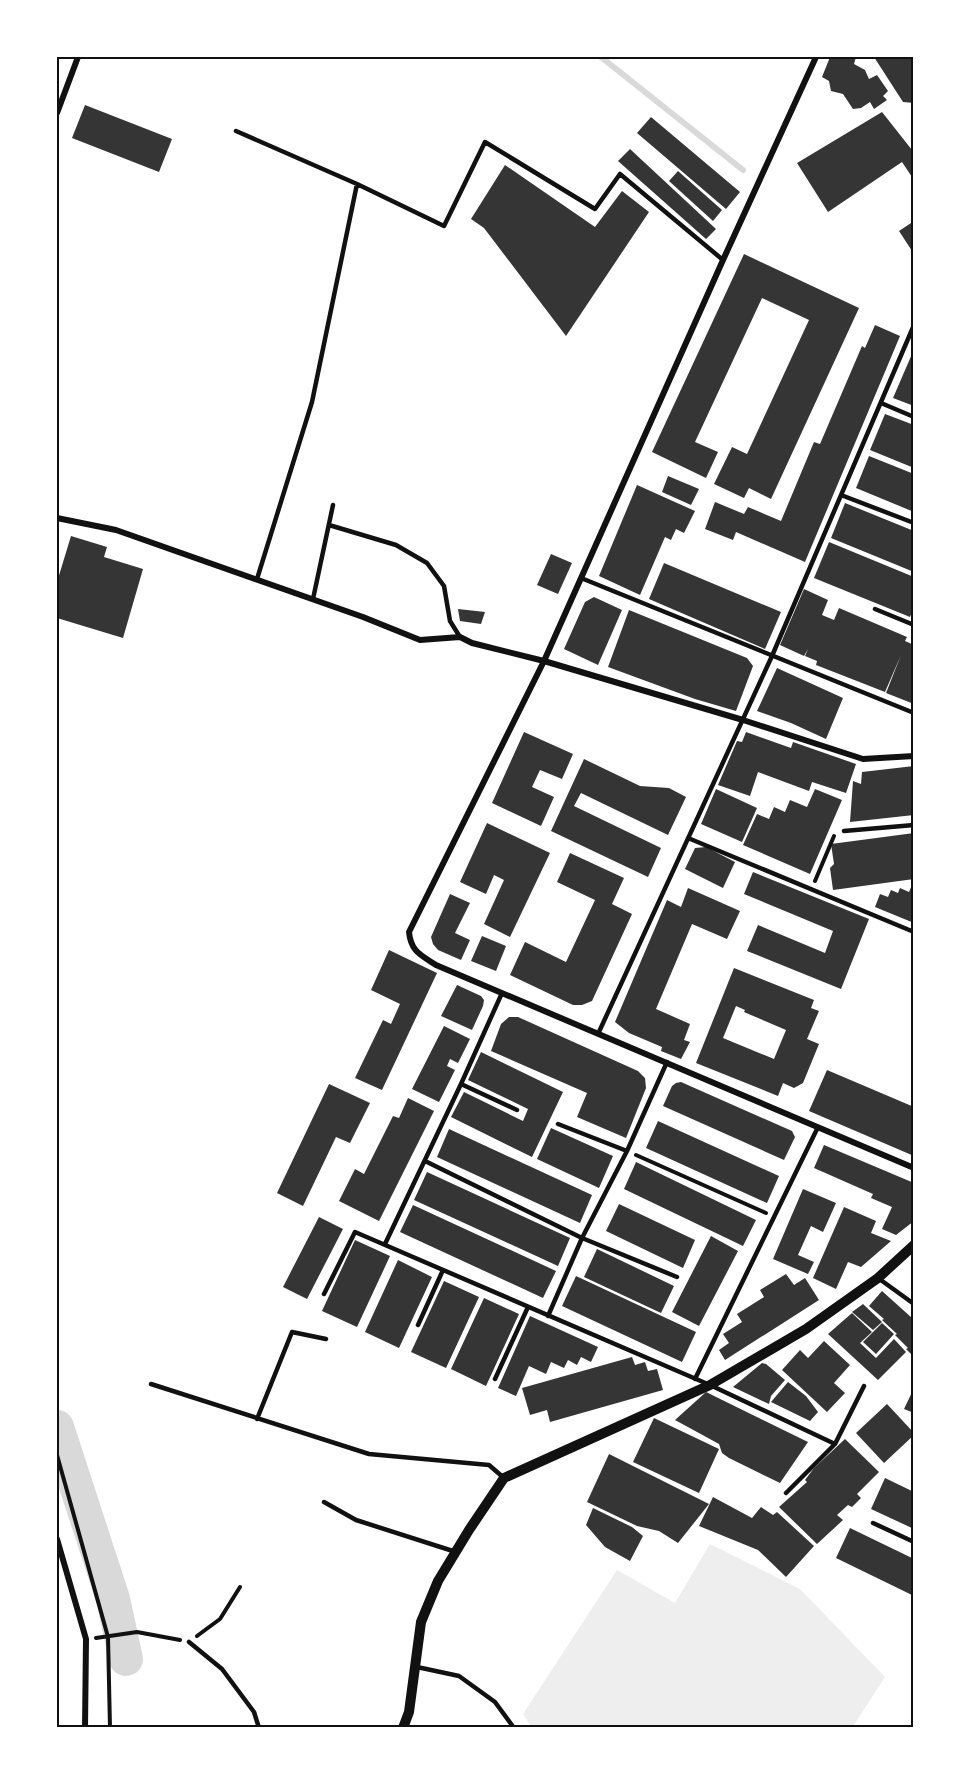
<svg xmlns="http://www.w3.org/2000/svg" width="971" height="1785" viewBox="0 0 971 1785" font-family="'Archivo Narrow',sans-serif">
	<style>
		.green { fill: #eee }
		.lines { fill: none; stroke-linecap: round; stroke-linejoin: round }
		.stream { stroke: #d9d9d9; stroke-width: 6 }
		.river { stroke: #d9d9d9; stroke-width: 34 }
		.building { fill: #353535; fill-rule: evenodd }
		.path { stroke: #111; stroke-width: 4 }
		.service { stroke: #111; stroke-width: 4.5 }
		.minor { stroke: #111; stroke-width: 6 }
		.tertiary { stroke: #111; stroke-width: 10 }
		.neatline { fill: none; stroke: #111; stroke-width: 2 }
	</style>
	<rect width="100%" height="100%" fill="#fff"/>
	<path class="green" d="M710 1544 800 1589 885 1677 852 1728H532L523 1714 617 1570 675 1603Z"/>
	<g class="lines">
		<path class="stream" d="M601 57 743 170"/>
		<path class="river" d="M57 1427 113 1599 126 1659"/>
	</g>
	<path class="building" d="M830 57H856L854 64 865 70 869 79 877 75 888 91 883 96 887 100 874 109 870 102 861 108 853 109 843 94 831 91 829 81 822 77Z
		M874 57H914V103L903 102Z
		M85 105 172 139 159 172 72 138Z
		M882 112 912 150 914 149V180L902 162 828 212 797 163Z
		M651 117 740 192 726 209 637 133Z
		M630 149 716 229 706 239 618 161Z
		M505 165 595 227 622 191 649 212 566 336 484 228 471 219Z
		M678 171 722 210 713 221 669 181Z
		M914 221V254L899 231Z
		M744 254 859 308 771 499 749 488 744 498 714 484 732 447 747 454 809 320 762 298 695 442 718 452 706 478 652 452Z
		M875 325 900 336 805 562 736 532 733 540 705 529 715 502 744 514 748 507 781 521 814 442 820 444 862 346 865 348Z
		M912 354 914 355V406L893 398Z
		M885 414 914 425V468L870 450Z
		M869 456 914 474V512L856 488Z
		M668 476 699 489 691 505 662 492Z
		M637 485 695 511 684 533 676 529 671 540 665 537 640 595 599 576Z
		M845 503 914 531V572L831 538Z
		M71 536 107 547 104 557 143 569 123 638 57 618V582Z
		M829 542 914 577V607L910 617 814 578Z
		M551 554 572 563 558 594 537 585Z
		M664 563 781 612 765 649 649 599Z
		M804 589 828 600 822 615 834 620 839 608 907 637 905 641 914 645V704L886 693 901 655 885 692 816 665 817 661 805 656 808 649 804 656 780 645Z
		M594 597 622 610 598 665 564 649 585 602Z
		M458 609 485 612 481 624 460 621Z
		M629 610 747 658 753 666 736 711 695 699 608 667Z
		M777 668 843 698 826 739 791 723 757 711Z
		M524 732 573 754 562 779 540 770 532 787 554 797 541 826 492 803Z
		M746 732 791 748 793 742 856 764 846 793 812 782 809 791 758 772 750 796 718 785 737 741 742 742Z
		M584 759 640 786 669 788 686 797 668 835 581 793 574 806 661 848 648 877 551 831Z
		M914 766V815L850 822 853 781 861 784 862 772Z
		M716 789 757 808 742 842 701 824Z
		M815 789 842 800 810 874 743 845 757 814 769 819 774 807 785 812 790 800 807 807Z
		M487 823 550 853 510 937 484 924 504 880 494 875 486 894 460 882Z
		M914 833V879L833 890 830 868 834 864 831 844Z
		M706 847 735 862 723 888 685 869 695 848Z
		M570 853 624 878 612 904 632 914 592 1001 582 1005H573L510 975 525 942 566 962 595 900 557 882Z
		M753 872 869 919 841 989 747 951 758 925 825 953 833 931 744 894Z
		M914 880V923L875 907 880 894 888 897 891 890 898 893 900 888 909 892Z
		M688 888 740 911 727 939 692 924 656 1009 690 1024 684 1040 690 1042 681 1059 661 1051 662 1047 629 1033 615 1022 667 900 681 907Z
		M450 894 470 903 455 933 470 940 461 960 438 950 433 944 431 937Z
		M482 936 506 946 496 971 471 961Z
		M389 950 437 973 382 1090 355 1078 383 1020 391 1024 400 1004 371 990Z
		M734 968 814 1000 811 1008 819 1011 807 1039 819 1044 803 1083 794 1088 783 1083 778 1096 696 1063ZM736 1006 745 1010 744 1012 786 1030 774 1059 723 1038Z
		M457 985 481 996 484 1000 483 1006 472 1030 441 1016Z
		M509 1017H518L638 1071 645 1078 646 1088 626 1138 577 1117 587 1093 491 1051 501 1024Z
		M444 1026 470 1039 458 1063 450 1059 447 1066 455 1070 439 1102 412 1089Z
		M481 1052 563 1092 532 1157 451 1117 464 1092 523 1121 528 1109 468 1080Z
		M827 1070 914 1107V1156L809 1111Z
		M681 1082 792 1131 795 1137 784 1160 663 1106 672 1086 676 1083Z
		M329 1084 370 1103 350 1143 336 1137 303 1206 277 1193Z
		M408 1098 434 1111 379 1221 339 1201 355 1169 364 1174 393 1116 399 1118Z
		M658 1121 779 1176 767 1203 646 1148Z
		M551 1128 613 1156 599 1188 537 1159Z
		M449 1129 592 1195 580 1223 437 1157Z
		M824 1145 914 1183V1221L896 1235 882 1229 892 1207 871 1198 873 1194 814 1168Z
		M636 1162 756 1220 743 1246 624 1189Z
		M427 1172 570 1238 558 1266 414 1200Z
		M803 1189 836 1203 823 1232 811 1226 798 1255 814 1262 808 1274 773 1259Z
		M619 1204 695 1240 683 1268 606 1231Z
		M413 1205 556 1271 543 1298 400 1232Z
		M844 1207 876 1221 871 1233 891 1241 861 1267 848 1262 836 1289 813 1278Z
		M319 1217 343 1229 307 1299 283 1287Z
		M711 1236 738 1251 699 1326 672 1312Z
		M355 1240 390 1256 357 1327 322 1311Z
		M597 1249 674 1286 661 1313 584 1277Z
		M398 1260 432 1277 399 1348 365 1332Z
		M786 1274 794 1285 805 1278 819 1300 725 1360 719 1350 729 1343 723 1334 742 1322 737 1314 764 1297 760 1290Z
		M576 1276 696 1332 682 1362 562 1306Z
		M444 1281 479 1297 446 1368 411 1352Z
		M882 1291 912 1318 914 1316V1357L906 1349 908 1348 895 1335 897 1334 882 1320 884 1319 869 1306Z
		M484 1298 519 1314 486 1386 451 1369Z
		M863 1304 882 1322 873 1330 852 1312Z
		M852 1313 872 1332 860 1343 876 1358 894 1339 906 1352 878 1380 828 1334Z
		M530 1316 598 1347 591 1362 581 1357 577 1365 568 1360 564 1368 551 1362 546 1374 529 1366 516 1396 498 1388Z
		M882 1323 894 1334 876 1354 863 1342Z
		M824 1341 850 1365 834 1383 845 1393 827 1412 782 1370 800 1350 808 1358Z
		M632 1357 635 1365 645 1362 648 1371 657 1369 663 1390 550 1422 547 1410 530 1415 522 1388Z
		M762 1363 766 1364 785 1380 771 1396 769 1404 733 1387Z
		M788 1382 806 1396 818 1412 810 1421 771 1402Z
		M914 1388V1413L904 1409Z
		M706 1392 808 1442 780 1483 729 1458 722 1453 719 1444 675 1420Z
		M887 1404 914 1433V1435L884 1463 856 1433Z
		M654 1418 719 1449 699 1493 633 1462Z
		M845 1439 879 1472 857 1494 861 1498 852 1507 848 1505 837 1515 843 1520 817 1544 779 1507 807 1482 805 1480 814 1468Z
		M609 1454 709 1504 678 1543 659 1531 637 1526 587 1502Z
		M885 1478 914 1492V1529L871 1509Z
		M713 1497 752 1518 761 1507 773 1515 777 1512 814 1546 786 1577 758 1550 699 1526Z
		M593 1508 632 1527 643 1536 630 1561 605 1547 586 1525Z
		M850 1528 914 1559V1596L836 1558Z"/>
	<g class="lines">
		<path class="path" d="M815 881 834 836
			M636 1155 766 1213
			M57 1455 108 1637 110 1728
			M197 1636 220 1619 240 1587
			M96 1638 137 1632 180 1640"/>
		<path class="service" d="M236 131 357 184
			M881 403 914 417
			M841 495 914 523
			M329 525 396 545 427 563 444 586 450 621 460 637
			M581 578 914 713
			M257 579 312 402 357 184 444 226 485 142 595 209 620 174 723 260
			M313 599 333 505
			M875 609 914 625
			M844 831 914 825
			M688 838 914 932
			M502 993 461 1084 517 1110
			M598 1034 772 656 914 325
			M558 1124 627 1151
			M425 1161 582 1238 677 1277
			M385 1244 461 1084
			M878 1278 914 1304
			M324 1294 355 1232 710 1385 835 1444 786 1493
			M548 1316 582 1238 627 1151 667 1062
			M418 1325 443 1270
			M495 1379 528 1307
			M695 1379 818 1127
			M151 1384 369 1454 489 1465 504 1478
			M257 1419 292 1332 326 1339
			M835 1444 864 1386
			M324 1502 356 1520 456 1552
			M873 1523 914 1542
			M189 1642 222 1669 254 1712 259 1728
			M417 1667 459 1676 495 1702 514 1728"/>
		<path class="minor" d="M816 57 723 260 544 661 409 932C411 952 421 955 436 965L914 1168
			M57 113 78 57
			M57 518 116 530 363 617 420 640 460 637 472 643 544 661 743 720 863 759 914 756
			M57 1539 86 1639 85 1728"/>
		<path class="tertiary" d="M403 1728 409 1712 421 1622 438 1581 469 1530 504 1478 710 1385 806 1329 878 1278 914 1245"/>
	</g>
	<rect width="971" height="1785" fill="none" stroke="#ffffff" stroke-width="117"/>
	<rect x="58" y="58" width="854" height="1668" class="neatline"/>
</svg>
